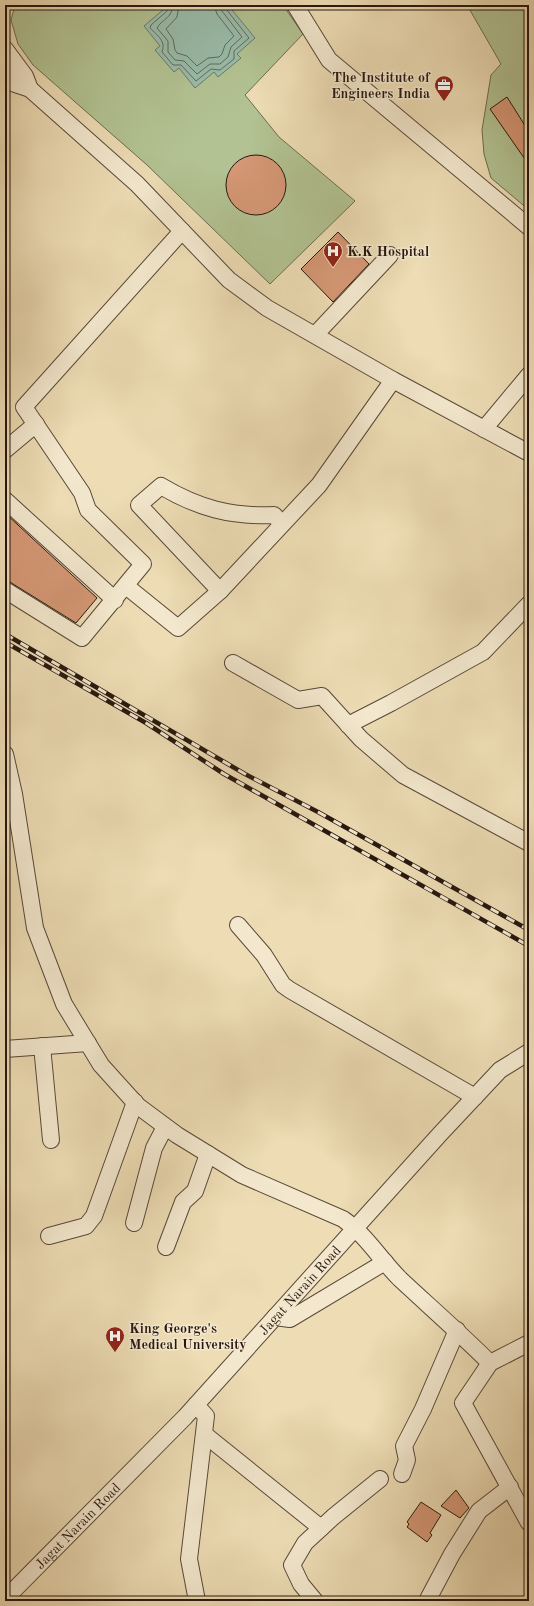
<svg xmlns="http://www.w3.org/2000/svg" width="534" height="1606" viewBox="0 0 534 1606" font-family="'Old Standard TT',serif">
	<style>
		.green { fill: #b2c292; stroke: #6c6c50 }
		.water { fill: #99bcaa; stroke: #6b7a6c }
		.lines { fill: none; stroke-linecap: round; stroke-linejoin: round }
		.shore { stroke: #606a5c; stroke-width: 1 }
		.building { fill: #d59775; stroke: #27170f }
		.minor-casing { stroke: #584838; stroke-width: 18 }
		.minor { stroke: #f3e8ce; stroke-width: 16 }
		.rail-casing { stroke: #27170f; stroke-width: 4.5 }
		.rail { stroke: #f3e8ce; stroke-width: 3; stroke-dasharray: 9; stroke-linecap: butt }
		.labels { text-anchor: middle; stroke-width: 3; stroke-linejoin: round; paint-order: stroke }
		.poi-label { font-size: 14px; font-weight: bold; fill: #27170f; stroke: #f3e8ce; text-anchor: start }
		.street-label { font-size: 14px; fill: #27170f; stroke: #f3e8ce }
	</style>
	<rect width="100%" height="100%" fill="#eddcb4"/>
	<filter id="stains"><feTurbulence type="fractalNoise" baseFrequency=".005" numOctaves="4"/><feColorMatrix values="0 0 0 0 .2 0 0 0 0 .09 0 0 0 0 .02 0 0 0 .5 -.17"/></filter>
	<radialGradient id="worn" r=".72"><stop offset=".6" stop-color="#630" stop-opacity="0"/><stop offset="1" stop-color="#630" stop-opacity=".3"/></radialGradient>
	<path class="green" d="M15 5H283L303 34 245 95 279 137 355 201 270 284 147 165 33 65 18 44 11 20Z
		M467 5H529V210L491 178 484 154 482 130 491 75 501 64Z"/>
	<path class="water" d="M161 5H228L255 38 237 54 241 58 218 77 214 72 195 88 179 68 174 72 155 50 160 46 144 26 164 9Z"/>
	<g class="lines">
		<path class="shore" d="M167 5 168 8 167 11 151 25 150 28C158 36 166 41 162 52L173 65H181L196 81 211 69 220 70 234 59V51L249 38 226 9 225 5
			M172 5C174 17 162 19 157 28L168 41V52L175 60 184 61 197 74 210 64H220L228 57 231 47 242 37 222 11 220 5
			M179 5 177 17 166 29 173 39 175 50 177 53 187 56 197 66 208 58 219 57 222 54 225 45 234 36 217 14 214 5"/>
	</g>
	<path class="building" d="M507 97 529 132V165L490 109Z
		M226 185a30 30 0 1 1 60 0a30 30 0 1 1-60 0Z
		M338 232 369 264 333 302 301 269Z
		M5 513 97 598 76 623 5 579Z
		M456 1490 469 1508 460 1518 441 1506Z
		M421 1502 441 1515 430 1533 432 1535 427 1542 407 1527 409 1524 407 1522Z"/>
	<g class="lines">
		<defs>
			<g id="minor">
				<path d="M295 5 329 60 529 227"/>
				<path d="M5 49 25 76 30 89"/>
				<path d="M5 70 15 84 30 89 137 184 229 280 267 308 393 380 529 453"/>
				<path d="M315 335 390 255"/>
				<path d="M484 429 529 375"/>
				<path d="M5 450 36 424"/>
				<path d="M5 500 115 600"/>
				<path d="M126 586 178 628 220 591 139 505 161 486C198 508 231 517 274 515L282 524"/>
				<path d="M5 590 82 638 143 564 88 510 82 493 24 407 182 231"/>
				<path d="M220 591 319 485 393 380"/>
				<path d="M233 663 298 700 322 696 361 739 403 775 529 843"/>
				<path d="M348 725 391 703 483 652 529 604"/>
				<path d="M5 754 14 794 35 928 64 1004 101 1065 138 1106 177 1135 242 1175 343 1219C366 1235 380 1259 400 1279 430 1307 461 1334 490 1363"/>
				<path d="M238 925 264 955 283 985 290 990 475 1097"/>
				<path d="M42 1046 51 1140"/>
				<path d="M5 1049 88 1043"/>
				<path d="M134 1223 154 1148 165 1127"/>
				<path d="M49 1236 86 1226 94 1216 135 1102"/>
				<path d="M166 1247 183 1202 195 1191 208 1154"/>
				<path d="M275 1317 290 1319 385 1262"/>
				<path d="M529 1343 490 1363 463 1403 529 1523"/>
				<path d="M196 1405 206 1416 189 1559 197 1601"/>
				<path d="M204 1434 321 1528"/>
				<path d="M402 1474 407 1460 404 1446 423 1409 457 1330"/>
				<path id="s1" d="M5 1599 185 1417 440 1134 500 1070 529 1052"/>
				<path d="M315 1601 301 1584 292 1565 305 1543 333 1517 380 1479"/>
				<path d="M427 1601 452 1554 479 1511 510 1487"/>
			</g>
		</defs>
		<use href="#minor" class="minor-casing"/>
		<use href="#minor" class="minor"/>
		<defs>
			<path id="rail" d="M5 634 245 774 318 812 529 930
				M5 642 146 723 224 774 529 946"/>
		</defs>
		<use href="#rail" class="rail-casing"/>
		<use href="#rail" class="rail"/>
	</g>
	<defs>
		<symbol id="office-pin" viewBox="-11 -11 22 30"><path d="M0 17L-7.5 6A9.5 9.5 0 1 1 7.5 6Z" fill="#8f2418" stroke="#f3e8ce"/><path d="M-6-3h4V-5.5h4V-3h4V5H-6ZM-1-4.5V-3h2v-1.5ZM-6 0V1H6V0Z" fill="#fff"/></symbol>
		<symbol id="hospital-pin" viewBox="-11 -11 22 30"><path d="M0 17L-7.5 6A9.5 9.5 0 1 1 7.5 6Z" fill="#8f2418" stroke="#f3e8ce"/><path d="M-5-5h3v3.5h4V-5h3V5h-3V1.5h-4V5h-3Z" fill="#fff"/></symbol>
	</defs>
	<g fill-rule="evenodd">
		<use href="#office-pin" x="433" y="74" width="22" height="30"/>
		<use href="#hospital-pin" x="322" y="240" width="22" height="30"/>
		<use href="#hospital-pin" x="104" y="1325" width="22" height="30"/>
	</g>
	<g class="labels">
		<g class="poi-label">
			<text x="430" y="82" text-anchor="end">The Institute of<tspan x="430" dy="16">Engineers India</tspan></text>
			<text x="347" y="256">K.K Hospital</text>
			<text x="129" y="1333">King George's<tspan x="129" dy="16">Medical University</tspan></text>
		</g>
		<g class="street-label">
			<text dy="5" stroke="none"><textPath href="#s1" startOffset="427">Jagat Narain Road</textPath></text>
			<text dy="5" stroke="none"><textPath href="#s1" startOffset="103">Jagat Narain Road</textPath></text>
		</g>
	</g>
	<rect width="534" height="1606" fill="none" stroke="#eddcb4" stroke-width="20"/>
	<rect x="6" y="6" width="522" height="1594" fill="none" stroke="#27170f" stroke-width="2"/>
	<rect x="10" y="10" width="514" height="1586" fill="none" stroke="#27170f"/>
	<rect width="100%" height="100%" filter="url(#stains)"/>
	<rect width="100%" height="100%" fill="url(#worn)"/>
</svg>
